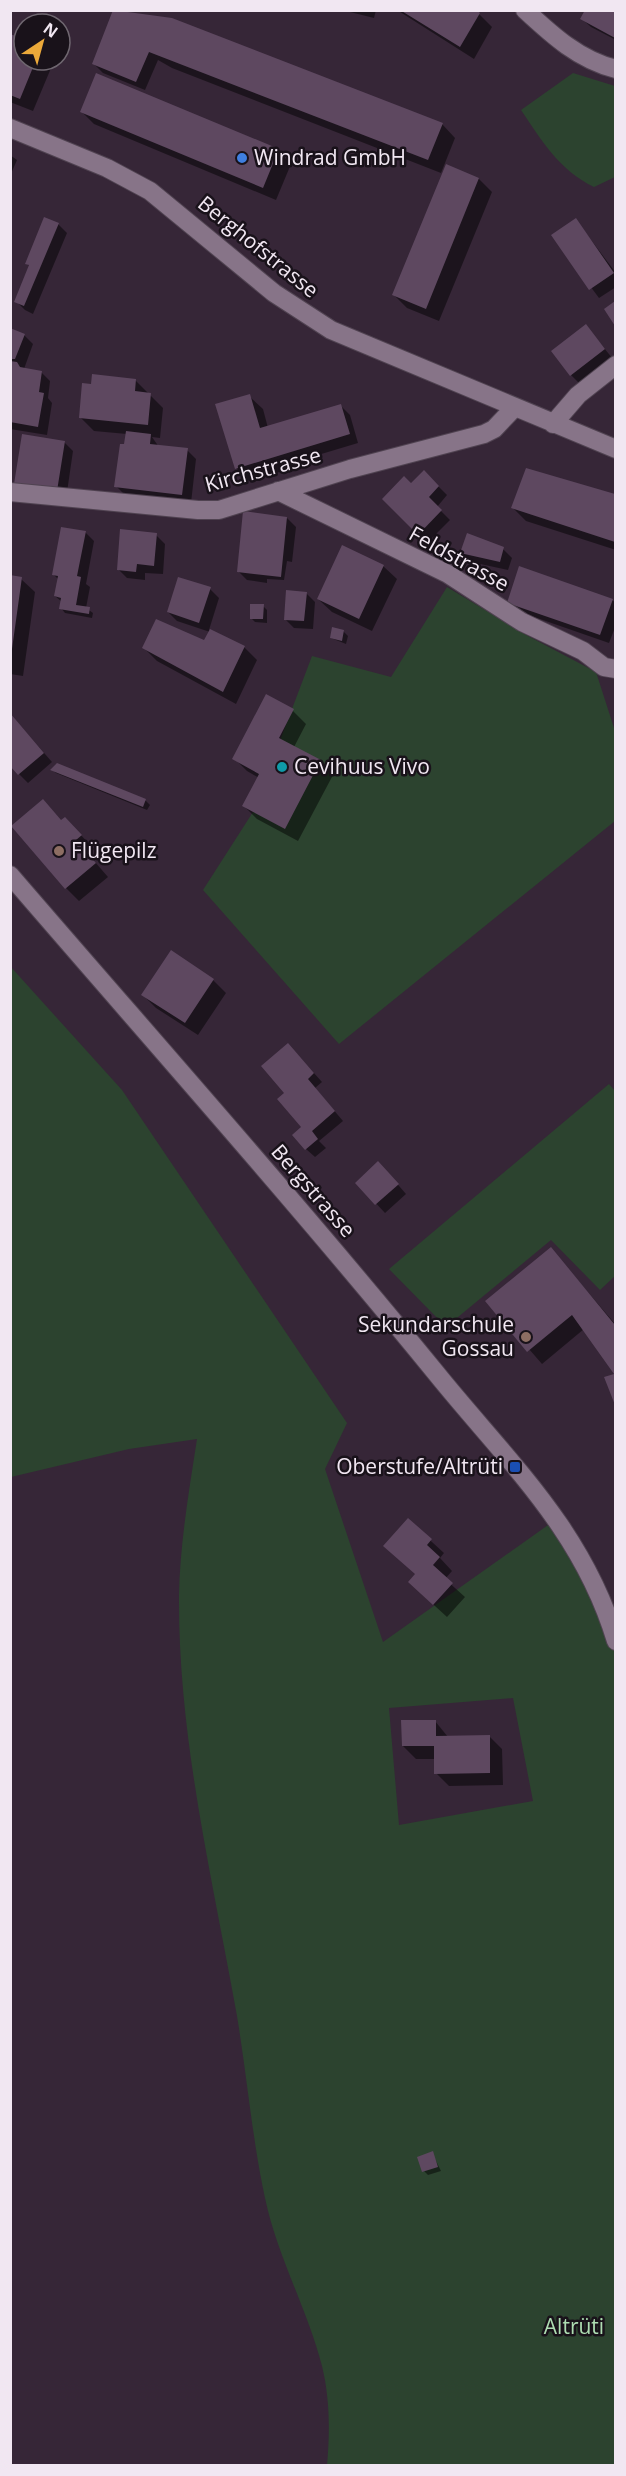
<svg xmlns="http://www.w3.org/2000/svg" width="626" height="2476" viewBox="0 0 626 2476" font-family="'Open Sans',sans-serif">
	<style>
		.green { fill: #2c432f; fill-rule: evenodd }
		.shadow { fill: #0007 }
		.building { fill: #5e4860 }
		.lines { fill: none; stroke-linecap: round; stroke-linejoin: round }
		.minor-casing { stroke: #504351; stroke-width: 20 }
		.minor { stroke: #877488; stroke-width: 18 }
		.shop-dot { fill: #3f7fe0; stroke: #19121a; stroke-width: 2 }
		.culture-dot { fill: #0f9aa8; stroke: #19121a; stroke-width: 2 }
		.education-dot { fill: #8d6e63; stroke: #19121a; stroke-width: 2 }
		.transit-dot { fill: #1a4fb4; stroke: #19121a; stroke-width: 2 }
		.labels { text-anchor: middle; stroke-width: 5; stroke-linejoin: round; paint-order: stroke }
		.poi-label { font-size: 21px; fill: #f1e7f2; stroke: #19121a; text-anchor: start }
		.street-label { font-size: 21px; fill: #f1e7f2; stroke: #19121a }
		.park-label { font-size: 21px; fill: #aeddb2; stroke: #19121a }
	</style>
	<rect width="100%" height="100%" fill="#362637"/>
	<path class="green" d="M573 73 615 86V177L594 187C559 170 542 141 521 110Z
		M447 587 528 636 596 672 615 731V821L339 1044 203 890 253 812 312 656 391 677Z
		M10 966 122 1090 347 1423 325 1469 383 1642 558 1518 616 1641 615 2465H327C330 2432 330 2399 322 2366 307 2308 277 2256 265 2198 252 2138 247 2076 237 2016 212 1876 178 1738 179 1595 180 1543 189 1491 197 1439L129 1449 11 1477ZM513 1698 533 1801 399 1825 389 1708Z
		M609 1084 616 1092 615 1276 600 1290 551 1240 446 1327 389 1269Z"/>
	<path class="shadow" d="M342 10H376L374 18Z
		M397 10H475L492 27 474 59Z
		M586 10H616V40L591 27 582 19Z
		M115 11 442 124 455 138 441 173 172 68 158 60 145 90 103 73 94 64Z
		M10 35 24 41V60L54 61 33 111 10 102Z
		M81 111 278 151 291 164 276 200 94 124Z
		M10 155 17 160 10 176Z
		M447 166 479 179 492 192 439 321 407 308 394 295Z
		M576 220 616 273V287L599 298 553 236Z
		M58 224 67 233 33 314 25 310 16 301 30 267 27 263Z
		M586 326 613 359 580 384 571 375Z
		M10 329 24 335 33 344 24 369 41 372 50 381 48 398 52 403 47 435 10 429Z
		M135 380 163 408 160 438 152 437 159 447 187 450 196 459 191 503 125 495 116 486 127 434 94 431 80 417Z
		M249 396 263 409 268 428 341 406 350 415 358 443 298 461 300 466 249 481 236 468Z
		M64 442 73 451 66 499 25 493Z
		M527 470 616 496V550L526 521 513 508Z
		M424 472 447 495 437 507 450 520 428 542 384 499 411 485Z
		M287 518 296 527 292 562 287 561 284 580 267 579V583L247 580 238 571Z
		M85 532 94 541 86 584 90 587 86 608 93 613 92 618 65 613 61 608 62 602 55 596 58 579 54 575Z
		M156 535 165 544 163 574 145 573V580L127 578 118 569Z
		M343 547 383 566 397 579 372 631 332 612 318 599Z
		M503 549 512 558 508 570 471 562 462 553Z
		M10 577 21 579 35 592 23 676 10 674Z
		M210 589 219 598 209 630 244 647 257 660 236 704 157 661 143 647 205 642 210 632 177 621 168 612Z
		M306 593 315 602 313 629 294 628 285 619Z
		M612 600 616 603V625L609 643 517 611 508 602Z
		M263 606 267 610V623L255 622 251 618Z
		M343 631 348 636 346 644 331 638Z
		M267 696 293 711 306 724 294 747 320 762 333 775 298 841 257 819 244 806 259 778 247 771 234 758Z
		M10 714 52 762 28 783 19 774Z
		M57 765 146 801 150 805 147 810 56 773 52 770Z
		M62 821 78 832 94 849 88 854 108 877 79 901 66 888Z
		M213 980 226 993 198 1035 156 1008 143 995Z
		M297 1054 322 1082 315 1088 343 1121 319 1141 326 1148 315 1157 306 1149 303 1128 287 1093Z
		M387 1172 406 1194 385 1213 357 1183Z
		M551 1249 616 1325V1373L584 1329 542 1364 487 1301Z
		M408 1520 444 1553 440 1558 452 1571 445 1579 465 1597 447 1617 423 1595 416 1575Z
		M435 1721 448 1737 489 1736 502 1749 503 1785 449 1786 436 1773V1759H416L403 1746Z
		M432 2153 441 2171 428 2175 424 2171Z"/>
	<path class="building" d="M113 10 172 18 443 123 428 160 149 52 136 82 92 64Z
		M400 10H477L480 13 460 47Z
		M585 10H615V38L580 19Z
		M10 34 24 39V60H36L20 99 10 95Z
		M96 73 279 149 263 188 80 112Z
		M446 164 479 178 426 309 392 295Z
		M44 217 59 223 24 306 14 302 29 265 25 264Z
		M576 218 614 273 589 290 551 235Z
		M615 301V326L604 309Z
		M586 324 605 349 570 376 551 351Z
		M10 328 25 334 15 359H10Z
		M10 361 17 362 20 367 42 371 39 392 44 393 38 427 10 422Z
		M92 374 136 379 135 391 151 393 148 425 79 418 82 383 91 384Z
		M250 394 260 428 341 404 350 434 235 469 215 404Z
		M126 431 151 434 150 444 188 448 182 495 114 487 120 444H124Z
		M22 434 65 441 57 491 14 484Z
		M526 468 615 494V542L511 508Z
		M424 470 439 486 429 497 442 510 418 535 382 499 404 476 411 483Z
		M243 511 287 517 281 577 237 572Z
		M61 527 86 531 77 576 81 577 76 605 90 607 89 614 59 609 61 598 54 596 58 576 52 575Z
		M120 529 157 533 154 566 137 564 136 572 117 570Z
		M467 533 504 547 500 562 460 553Z
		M342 545 384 565 359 619 317 599Z
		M519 566 613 599 600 635 507 603Z
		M10 575 22 577 12 649H10Z
		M178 577 211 587 199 623 167 612Z
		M286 590 307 592 304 621 284 620Z
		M250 604H264L263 619H250Z
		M156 619 204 640 210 629 245 646 223 692 142 648Z
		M332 627 344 630 342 641 330 638Z
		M266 694 294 709 279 738 321 760 285 829 242 806 259 774 232 759Z
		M10 713 44 753 18 775 10 766Z
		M57 763 146 799 143 807 50 770Z
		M43 799 61 820 65 817 82 835 76 840 96 863 65 889 11 826Z
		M171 950 214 979 185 1023 141 995Z
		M288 1043 314 1073 308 1079 335 1111 312 1131 318 1139 305 1150 292 1135 301 1127 277 1099 284 1093 261 1066Z
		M378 1161 399 1184 375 1205 355 1183Z
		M551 1247 615 1325V1405L604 1377 614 1374 572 1315 527 1352 485 1301Z
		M408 1518 432 1539 427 1545 440 1557 433 1565 453 1583 433 1605 408 1582 415 1574 383 1546Z
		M401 1720H436V1736L490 1735V1773L434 1774V1746H402Z
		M433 2151 438 2167 422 2172 417 2157Z"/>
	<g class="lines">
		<defs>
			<path id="minor" d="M525 10C552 35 579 60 616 69
				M10 128 107 168 150 191 274 293 331 330 616 449
				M553 424 578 395 616 365
				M278 491 448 574 522 622 583 651 604 667 616 669
				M10 492 198 510H219L350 469 484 434 494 429 514 408
				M10 875C153 1041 298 1204 436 1373 507 1461 582 1528 616 1641"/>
		</defs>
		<use href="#minor" class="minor-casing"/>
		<use href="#minor" class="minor"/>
	</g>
	<circle class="shop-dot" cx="242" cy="158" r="6"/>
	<circle class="culture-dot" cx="282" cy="767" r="6"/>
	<g class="education-dot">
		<circle cx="59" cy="851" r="6"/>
		<circle cx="526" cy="1337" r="6"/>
	</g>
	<rect class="transit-dot" x="509" y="1461" width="12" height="12" rx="3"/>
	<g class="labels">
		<g class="poi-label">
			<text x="254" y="165">Windrad GmbH</text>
			<text x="294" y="774">Cevihuus Vivo</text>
			<text x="71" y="858">Flügepilz</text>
			<text x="514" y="1332" text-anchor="end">Sekundarschule<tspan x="514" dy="24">Gossau</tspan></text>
			<text x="503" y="1474" text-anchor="end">Oberstufe/Altrüti</text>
		</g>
		<g class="street-label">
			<text transform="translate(258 247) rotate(39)" y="7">Berghofstrasse</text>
			<text transform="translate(263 470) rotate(-15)" y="7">Kirchstrasse</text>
			<text transform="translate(459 559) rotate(29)" y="7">Feldstrasse</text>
			<text transform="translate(313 1191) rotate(49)" y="7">Bergstrasse</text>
		</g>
		<g class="park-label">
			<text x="574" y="2334">Altrüti</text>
		</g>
	</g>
	<rect width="626" height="2476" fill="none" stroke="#f1e7f2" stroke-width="24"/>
	<g transform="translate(42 42) rotate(36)"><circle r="28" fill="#19121a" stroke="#6f6770" stroke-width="1.5"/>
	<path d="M0-4.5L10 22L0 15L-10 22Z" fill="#eca93a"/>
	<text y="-9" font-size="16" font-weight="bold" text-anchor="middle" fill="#f1e7f2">N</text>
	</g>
</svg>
